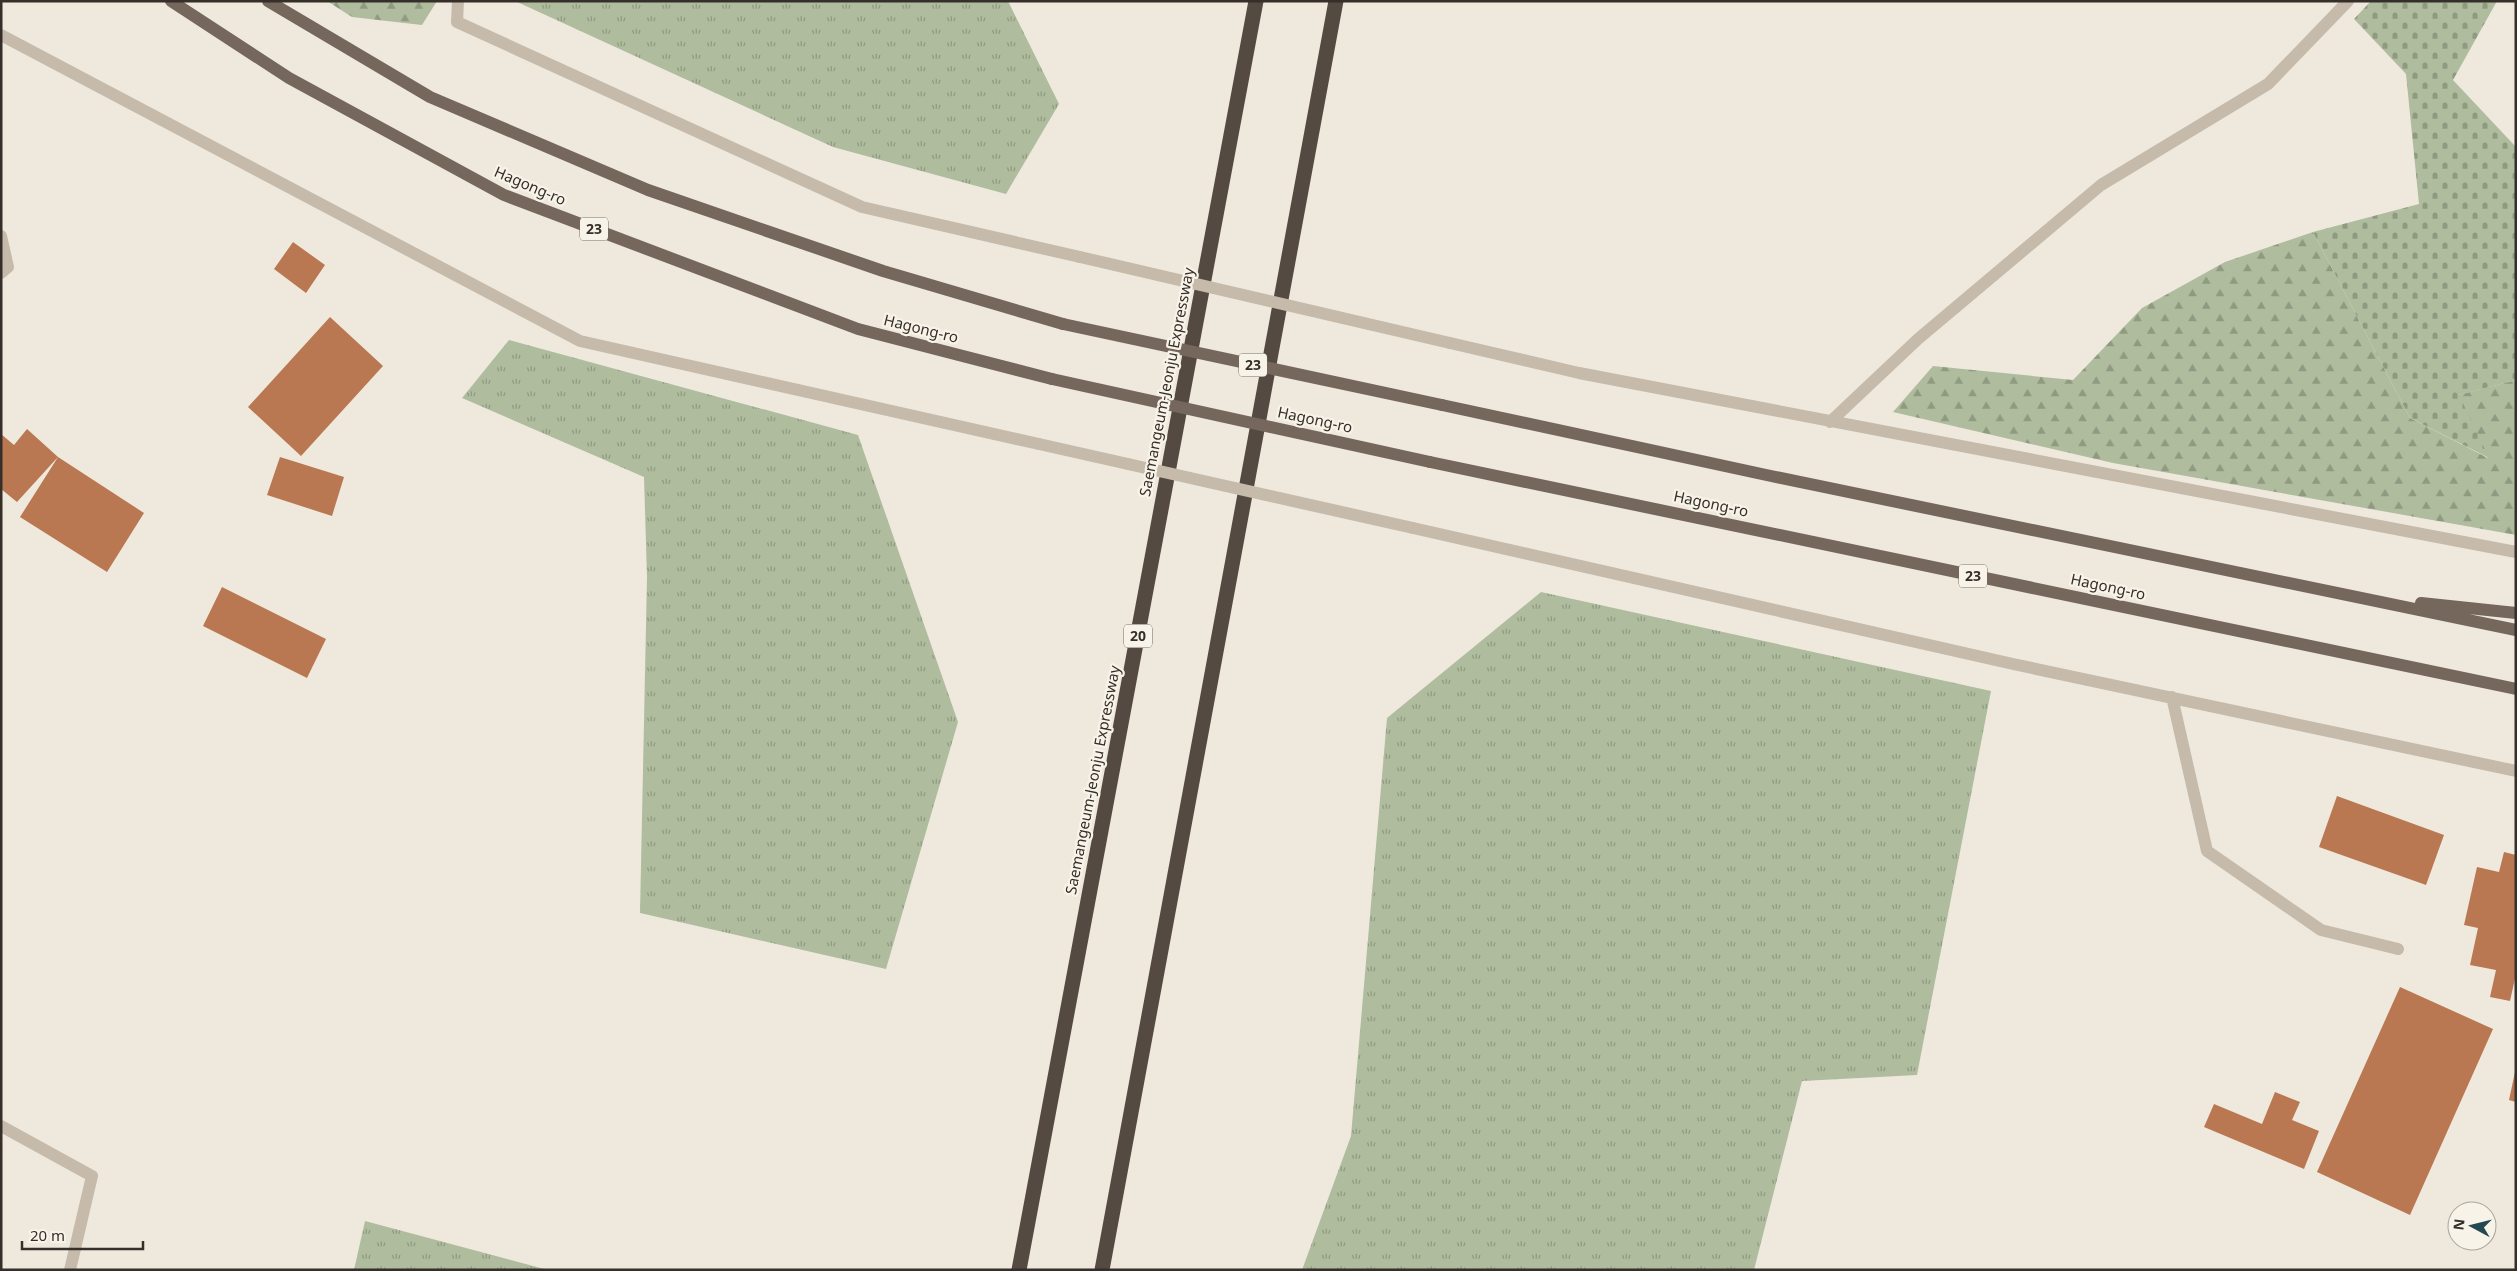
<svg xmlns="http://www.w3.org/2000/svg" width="2517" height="1271" viewBox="0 0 2517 1271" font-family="'Noto Sans',sans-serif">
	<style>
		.grass { fill: url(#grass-tufts) }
		.forest { fill: url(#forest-firs) }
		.cemetery { fill: url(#cemetery-stones) }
		.building { fill: #b97851 }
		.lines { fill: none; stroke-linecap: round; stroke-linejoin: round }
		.minor { stroke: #c6bbaa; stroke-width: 12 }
		.major { stroke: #75675b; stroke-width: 12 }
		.highway { stroke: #554a41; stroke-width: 15 }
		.minor-bridge { stroke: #c6bbaa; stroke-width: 12 }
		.major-bridge { stroke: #75675b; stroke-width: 12 }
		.labels { text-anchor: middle; stroke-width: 4.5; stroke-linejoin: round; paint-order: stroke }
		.shield { fill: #f8f3e9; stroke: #706963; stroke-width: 1 }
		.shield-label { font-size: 14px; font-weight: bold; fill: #352e29 }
		.street-label { font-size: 15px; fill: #352e29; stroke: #f8f3e9 }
	</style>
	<defs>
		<pattern id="grass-tufts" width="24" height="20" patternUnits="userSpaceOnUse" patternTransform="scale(1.25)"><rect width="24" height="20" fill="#afbd9e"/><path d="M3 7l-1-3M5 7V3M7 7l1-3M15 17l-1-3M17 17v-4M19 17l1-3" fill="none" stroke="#8f9a81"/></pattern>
		<pattern id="forest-firs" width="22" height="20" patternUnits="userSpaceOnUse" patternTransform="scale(1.25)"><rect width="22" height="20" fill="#afbd9e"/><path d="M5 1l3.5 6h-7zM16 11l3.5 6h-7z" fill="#8f9a81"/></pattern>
		<pattern id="cemetery-stones" width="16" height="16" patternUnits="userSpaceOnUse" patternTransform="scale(1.25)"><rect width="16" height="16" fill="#afbd9e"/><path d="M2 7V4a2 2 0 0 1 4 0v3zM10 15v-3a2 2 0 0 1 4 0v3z" fill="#8f9a81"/></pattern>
	</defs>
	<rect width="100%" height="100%" fill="#efe9dd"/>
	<path class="grass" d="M515 1H1008L1059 104 1006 194 833 147Z
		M509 340 858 435 958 722 886 969 640 913 647 577 644 477 462 398Z
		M1541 592 1991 691 1917 1075 1802 1081 1754 1270H1302L1351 1136 1387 718Z
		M365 1221 548 1270H354Z"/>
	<path class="forest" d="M327 1H437L422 25 352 17Z
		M2313 232 2410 418 2488 458 2458 395 2516 380V535L2113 463 1893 412 1933 366 2073 380 2142 308 2225 262Z"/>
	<path class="cemetery" d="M2371 1H2497L2453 80 2516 147V380L2459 395 2489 458 2410 418 2313 232 2419 204 2406 74 2354 19Z"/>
	<path class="building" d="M293 242 325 265 306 293 274 269Z
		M330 317 383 366 301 456 248 407Z
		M27 429 58 457 17 502 1 489V434L14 445Z
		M58 457 144 513 107 572 20 517Z
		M280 457 344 477 332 516 267 495Z
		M222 587 326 639 307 678 203 626Z
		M2337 796 2444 835 2426 885 2319 847Z
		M2504 852 2516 855V974L2510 1001 2490 997 2496 970 2470 965 2478 928 2464 925 2477 867 2499 872Z
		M2400 987 2493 1029 2410 1215 2317 1172Z
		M2515 1072H2516V1102L2509 1100Z
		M2275 1092 2300 1102 2292 1120 2319 1131 2304 1169 2204 1127 2214 1104 2262 1124Z"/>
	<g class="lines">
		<path class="minor" d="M458 1 457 22 862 207 1080 257
			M1 35 580 341 1039 444
			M1 236 8 267 1 273
			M1450 343 1579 373 2516 552
			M1830 422 1918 339 2101 185 2268 84 2348 1
			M1413 528 2013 664 2516 771
			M2172 697 2207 851 2321 930 2398 949
			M1 1126 92 1176 70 1270"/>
		<path class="major" d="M171 1 289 78 504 195 858 329 1052 379
			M268 1 430 97 648 190 883 271 1063 324
			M1442 405 1771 476 2516 630
			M1430 462 2516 689
			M2421 603 2516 613"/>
		<path class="highway" d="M1019 1270 1256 1
			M1102 1270 1336 1"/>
		<path class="minor-bridge" d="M1080 257 1450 343
			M1039 444 1413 528"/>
		<path class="major-bridge" d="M1063 324 1442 405
			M1052 379 1430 462"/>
	</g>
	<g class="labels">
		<g class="shield">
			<rect x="580" y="217.5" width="28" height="23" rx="4"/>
			<rect x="1239" y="353.5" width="28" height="23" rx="4"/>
			<rect x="1959" y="564.5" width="28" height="23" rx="4"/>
			<rect x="1124" y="624.5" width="28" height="23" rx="4"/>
		</g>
		<g class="shield-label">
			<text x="594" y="234">23</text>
			<text x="1253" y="370">23</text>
			<text x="1973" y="581">23</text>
			<text x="1138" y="641">20</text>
		</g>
		<g class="street-label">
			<text transform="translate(530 186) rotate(23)" y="5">Hagong-ro</text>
			<text transform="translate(921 329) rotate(14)" y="5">Hagong-ro</text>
			<text transform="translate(1167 382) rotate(-79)" y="5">Saemangeum-Jeonju Expressway</text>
			<text transform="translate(1315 420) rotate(12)" y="5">Hagong-ro</text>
			<text transform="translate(1711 504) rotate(12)" y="5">Hagong-ro</text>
			<text transform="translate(2108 587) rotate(12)" y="5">Hagong-ro</text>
			<text transform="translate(1093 780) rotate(-79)" y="5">Saemangeum-Jeonju Expressway</text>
		</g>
	</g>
	<rect width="2517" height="1271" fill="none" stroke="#352e29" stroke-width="5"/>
	<g transform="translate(2472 1226) rotate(277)"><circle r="24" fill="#f8f3e9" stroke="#aaa49c"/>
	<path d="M0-4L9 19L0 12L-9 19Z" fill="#234852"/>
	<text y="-8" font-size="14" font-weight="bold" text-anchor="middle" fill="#352e29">N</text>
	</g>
	<path d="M22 1241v8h121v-8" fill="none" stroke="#352e29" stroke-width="2.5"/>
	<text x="30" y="1241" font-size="15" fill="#352e29" stroke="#f8f3e9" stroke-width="4" paint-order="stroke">20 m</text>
</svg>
